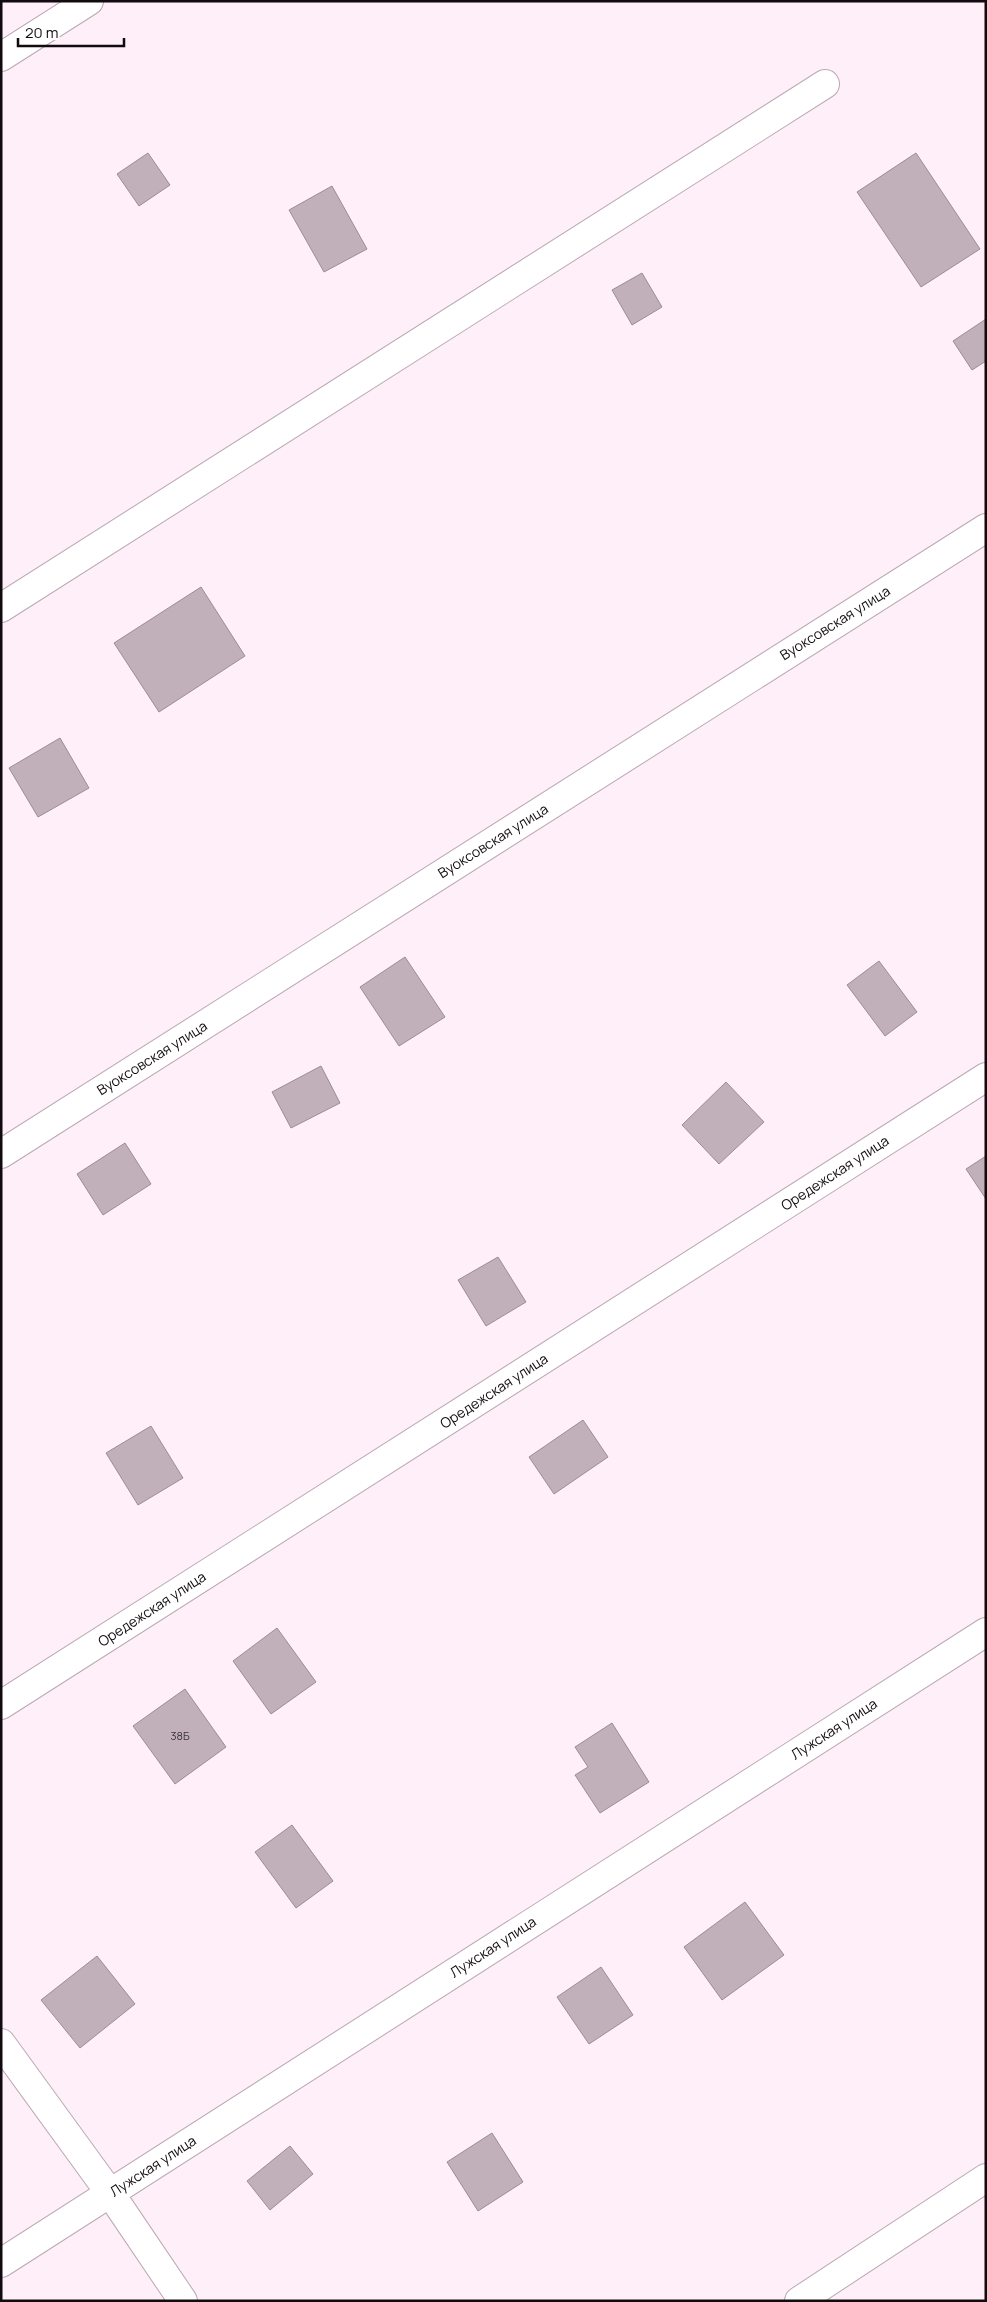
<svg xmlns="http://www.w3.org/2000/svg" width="987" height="2302" viewBox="0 0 987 2302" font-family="Manrope,sans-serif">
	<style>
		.building { fill: #c1afb9; stroke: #9d8c96 }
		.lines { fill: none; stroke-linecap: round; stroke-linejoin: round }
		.minor-casing { stroke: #baa8b3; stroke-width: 30 }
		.minor { stroke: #fff; stroke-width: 28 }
		.labels { text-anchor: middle; stroke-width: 5; stroke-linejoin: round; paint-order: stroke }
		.number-label { font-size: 11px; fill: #3d343a }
		.street-label { font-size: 14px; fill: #110b0f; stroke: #fff }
	</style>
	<rect width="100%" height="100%" fill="#feeff8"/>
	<path class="building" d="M148 153 170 185 139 206 117 174Z
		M916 153 980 249 921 287 857 192Z
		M332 186 367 249 324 272 289 210Z
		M642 273 662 307 632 325 612 290Z
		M986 319V361L972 370 953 341Z
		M201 587 245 656 159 712 114 643Z
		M60 738 89 788 38 817 9 768Z
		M405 957 445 1017 399 1046 360 987Z
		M879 961 917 1012 885 1036 847 985Z
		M321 1066 340 1103 291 1128 272 1092Z
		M726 1082 764 1122 719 1164 682 1125Z
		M125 1143 151 1184 103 1215 77 1174Z
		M986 1156V1199L966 1169Z
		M498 1257 526 1302 486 1326 458 1280Z
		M583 1420 608 1457 554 1494 529 1457Z
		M151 1426 183 1478 138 1505 106 1453Z
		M277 1628 316 1682 271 1714 233 1661Z
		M185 1689 226 1747 175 1784 133 1726Z
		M612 1723 649 1782 600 1813 575 1775 588 1767 575 1747Z
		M292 1825 333 1881 296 1908 255 1852Z
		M745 1902 784 1955 722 2000 684 1947Z
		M97 1956 135 2004 80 2048 41 2000Z
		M601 1967 633 2015 589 2044 557 1997Z
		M492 2133 523 2182 478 2211 447 2162Z
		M290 2146 313 2174 270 2210 247 2181Z"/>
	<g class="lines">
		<defs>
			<path id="minor" d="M1 57 89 1
				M1 608 825 84
				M1 1154 986 528
				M1 1705 986 1077
				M1 2043 110 2193 183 2301
				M1 2263 986 1632
				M799 2301 986 2178"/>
		</defs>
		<use href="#minor" class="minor-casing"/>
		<use href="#minor" class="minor"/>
	</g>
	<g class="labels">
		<g class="number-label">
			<text x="180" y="1740">38Б</text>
		</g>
		<g class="street-label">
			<text transform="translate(835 623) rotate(-32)" y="5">Вуоксовская улица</text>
			<text transform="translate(493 841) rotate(-32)" y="5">Вуоксовская улица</text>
			<text transform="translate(152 1058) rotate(-32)" y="5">Вуоксовская улица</text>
			<text transform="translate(835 1173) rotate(-33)" y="5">Оредежская улица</text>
			<text transform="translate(494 1391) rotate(-33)" y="5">Оредежская улица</text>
			<text transform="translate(152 1609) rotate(-33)" y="5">Оредежская улица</text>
			<text transform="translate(834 1729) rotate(-33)" y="5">Лужская улица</text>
			<text transform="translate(493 1947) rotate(-33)" y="5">Лужская улица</text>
			<text transform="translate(153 2166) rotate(-33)" y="5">Лужская улица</text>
		</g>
	</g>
	<rect width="987" height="2302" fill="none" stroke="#110b0f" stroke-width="5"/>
	<path d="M18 38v8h106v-8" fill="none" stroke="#110b0f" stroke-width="2.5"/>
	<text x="25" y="38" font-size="15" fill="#110b0f" stroke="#ffffff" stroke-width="4" paint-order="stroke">20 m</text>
</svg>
